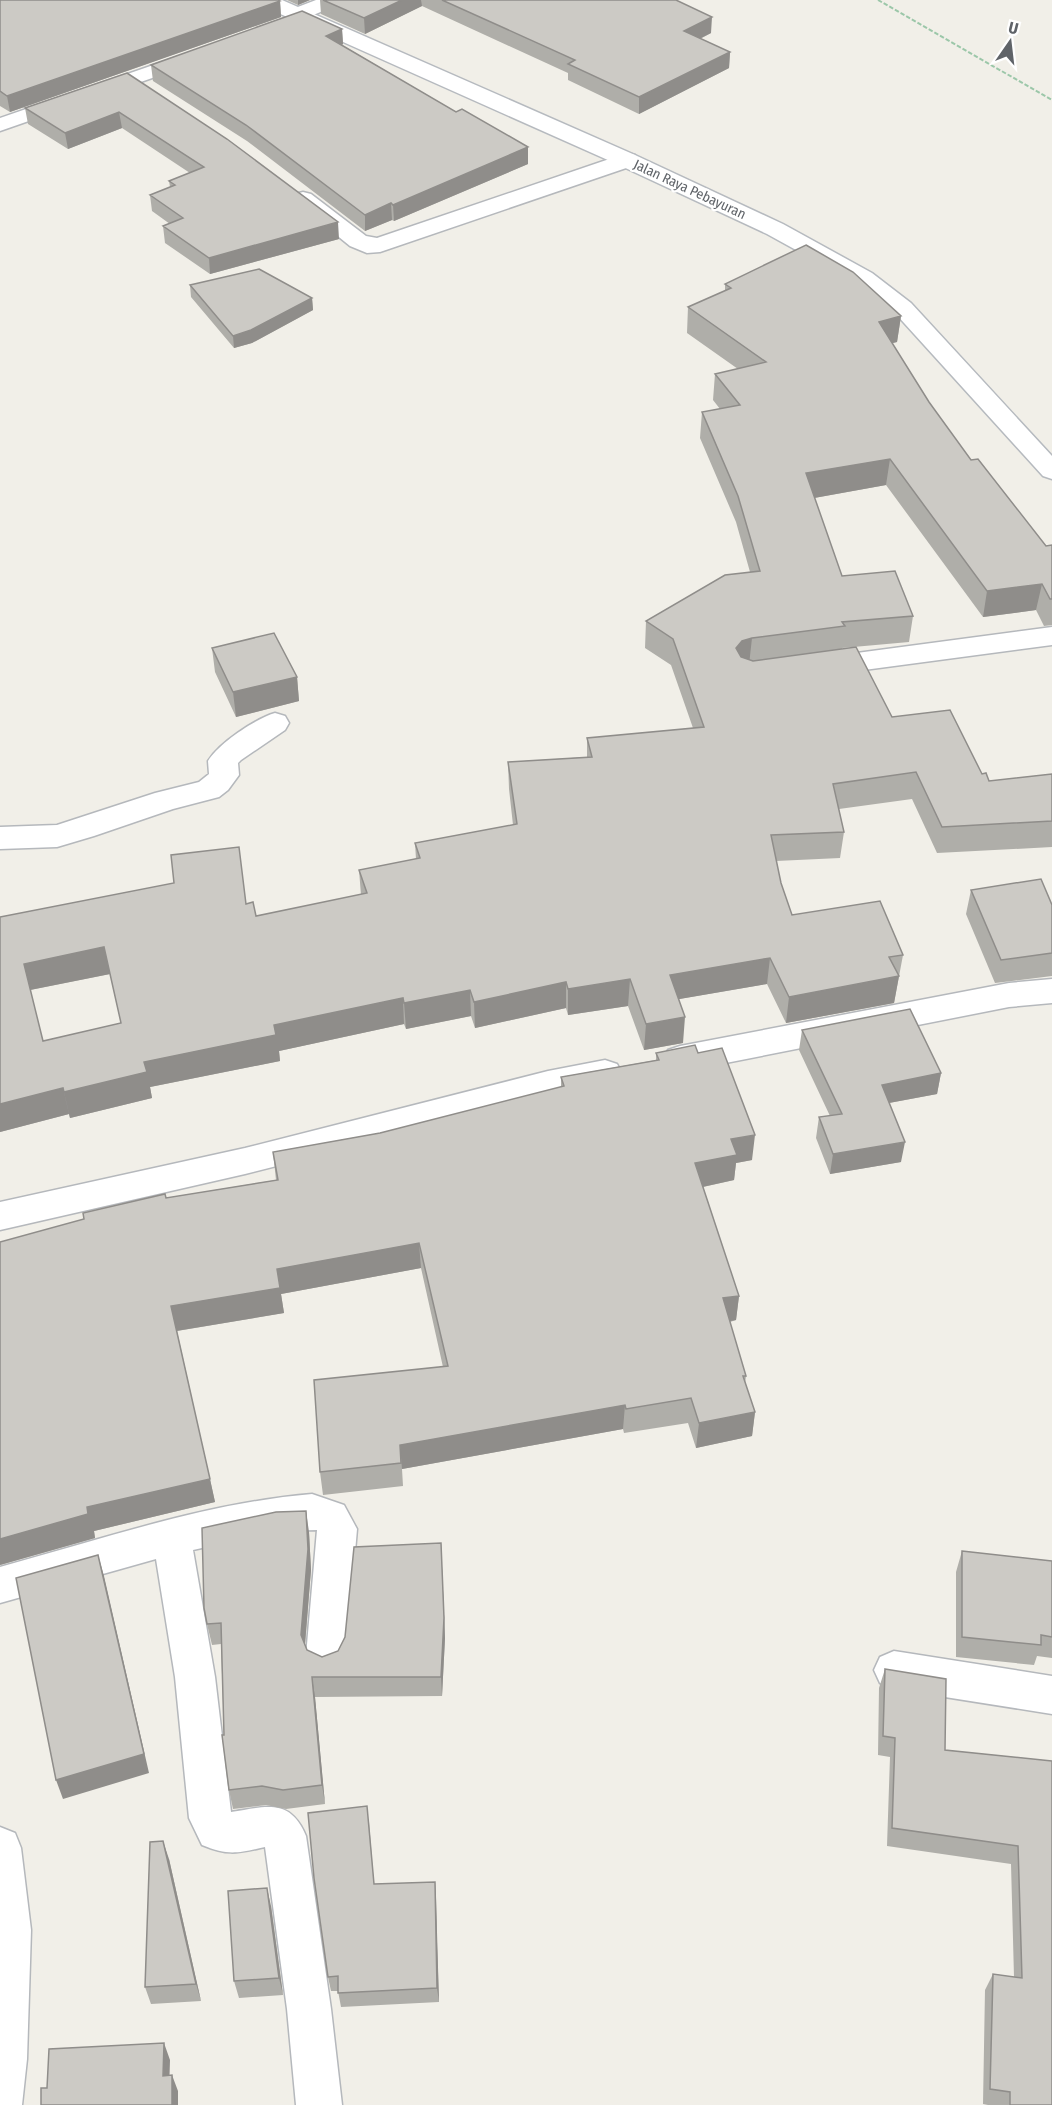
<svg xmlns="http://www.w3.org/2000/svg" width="1052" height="2105" viewBox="0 0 1052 2105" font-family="'Fira Sans Condensed',sans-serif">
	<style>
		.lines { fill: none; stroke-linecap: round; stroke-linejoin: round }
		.service-casing { stroke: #b5b8bc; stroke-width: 3 }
		.minor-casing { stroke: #b5b8bc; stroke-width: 3 }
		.secondary-casing { stroke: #b6babf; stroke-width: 3 }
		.path { stroke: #9cc7a9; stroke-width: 2; stroke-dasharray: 4.5 2; stroke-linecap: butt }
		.service { fill: #fff; fill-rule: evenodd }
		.minor { fill: #fff; fill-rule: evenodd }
		.secondary { fill: #fff; fill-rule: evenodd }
		.wall { fill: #afaea9; fill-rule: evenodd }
		.shaded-wall { fill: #8f8d8a }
		.building { fill: #cccac5; stroke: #8f8d8a; stroke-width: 1.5; fill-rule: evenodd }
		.labels { text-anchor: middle; stroke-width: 4.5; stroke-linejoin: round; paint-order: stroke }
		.far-street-label { font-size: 14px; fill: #5f6368; stroke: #fff }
	</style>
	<rect width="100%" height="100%" fill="#f1efe8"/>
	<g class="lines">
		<defs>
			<path id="service" d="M316 0H342L339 4C325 9 305 22 290 18L287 14 290 10Z"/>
			<path id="minor" d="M194 51 201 53 204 57 201 61 0 131V118Z
				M627 153 635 155 638 160 635 165 380 252 367 253 350 246 292 199 295 194 303 192 311 194 366 236 377 238Z
				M1052 627V645L819 676 809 673 805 667 809 661 819 658Z
				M275 713 285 716 289 723 285 730 241 760 238 763 239 775 228 790 219 797 173 809 94 836 57 847 0 849V827L57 825 155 793 199 782 209 774 208 761C219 743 255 719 275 713Z
				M1052 979V1003L1009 1007 680 1072 668 1068 663 1059 668 1050 680 1046 1009 983Z
				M605 1060 617 1064 622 1073 617 1082 548 1097 245 1174 0 1230V1202L245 1148 548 1071Z
				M312 1494 344 1505 357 1529 346 1656 340 1669 326 1675 312 1669 306 1656 317 1530 279 1531 193 1550 215 1677 231 1812C265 1807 290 1797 306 1836L331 2009 342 2105H296L287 2009 265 1847C237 1853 229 1856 202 1845L189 1818 175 1677 156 1559 0 1603V1567C102 1539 206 1503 312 1494Z
				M894 1651 1052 1676V1714L894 1689 880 1683 874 1670 880 1657Z
				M0 1827 15 1833 21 1848 31 1930 27 2059 22 2105H0Z"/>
			<path id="secondary" d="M255 0H282L635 155 783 224 872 273 911 303 1052 456V479L1043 476 895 313 856 283 767 234 619 165 258 4Z"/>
		</defs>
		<use href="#service" class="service-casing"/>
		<use href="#minor" class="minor-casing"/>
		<use href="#secondary" class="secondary-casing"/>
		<path class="path" d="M878 0 1052 100"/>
		<use href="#service" class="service"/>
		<use href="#minor" class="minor"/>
		<use href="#secondary" class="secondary"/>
	</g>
	<path class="wall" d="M0 0 280 1 281 17 10 112 0 106Z
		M287 0H310L298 5Z
		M320 0H676L711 33 700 39 730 52 729 68 639 114 568 80V73L422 6 365 34 321 14Z
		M342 29 343 44 342 45 456 112 528 147V164L394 221 392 220 365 231 247 141 153 81 151 65Z
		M127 73 339 239 210 274 165 243 163 226 170 224 152 211 150 195 170 187 169 181 190 173 122 128 68 149 28 124 25 108Z
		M725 284 901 316 897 342 892 343 929 402 971 460 1046 546 1052 545V625L1044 626 1036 610 983 617 886 485 814 498 842 576 913 616 909 642 842 648V649L892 717 982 774 989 781 1052 774V847L937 853 912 799 839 809 844 832 840 858 776 861 781 883 792 915 903 955 894 1003 786 1023 767 984 679 999 683 1043 644 1050 628 1006 568 1015 566 1008 475 1028 471 1016 406 1029 404 1024 279 1051 280 1061 150 1087 152 1098 70 1118 69 1114 0 1132V917L247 904 256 916 361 895 359 870 416 859 415 843 513 825 509 789 508 762 587 757V738L693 728 671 665 645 648 646 621 750 572 736 522 700 438 702 412 720 409 713 400 715 374 738 369 687 333 688 307 725 291ZM110 974 121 1023 43 1041 30 990Z
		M190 285 312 298 313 310 252 343 234 348 191 297Z
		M212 648 297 677 299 701 236 717 215 672Z
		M971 890 1052 905V976L995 983 966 914Z
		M802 1030 941 1073 937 1094 889 1103 901 1162 830 1174 816 1138 819 1117 830 1116 799 1050Z
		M656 1053H698L752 1160 736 1163 734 1180 703 1187 739 1296 736 1320 730 1322 746 1376 745 1383 755 1412 752 1436 696 1448 688 1423 624 1433 623 1429 402 1469 403 1486 323 1495 320 1472 443 1367 421 1268 281 1294 284 1313 177 1331 215 1502 94 1531 95 1538 0 1565 166 1198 276 1180 273 1152 380 1133 561 1087V1077L656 1060Z
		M309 1532 311 1570 305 1645 307 1650 322 1657 338 1651 441 1543 445 1638 442 1696 315 1697 325 1804 286 1809 266 1805 233 1809 229 1790 224 1735 221 1644 212 1645 207 1624Z
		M962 1551 1052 1561V1658L1037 1656 1034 1665 956 1657V1572Z
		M885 1669 945 1750 1052 1761V2105H988L983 2104 985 1990 993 1974 1014 1977 1011 1864 887 1846 890 1757 878 1755 879 1688Z
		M369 1822 374 1884 435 1882 439 2002 341 2007 338 1991H331L328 1977Z
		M169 1859 201 2001 151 2004 145 1987Z
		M271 1906 283 1995 239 1998 234 1981Z"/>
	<path class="shaded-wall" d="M298 0H310L298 5Z
		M402 0H421L422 6 365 34 364 18Z
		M280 1 281 17 10 112 7 96Z
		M712 17 711 33 683 47 684 31Z
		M342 29 343 44 327 52 326 36Z
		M730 52 729 68 639 114V97Z
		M119 112 122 128 68 149 65 133Z
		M528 147V164L394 221 393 205Z
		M391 203 392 220 365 231V215Z
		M338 222 339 239 210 274 209 258Z
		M312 298 313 310 252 343 234 348 233 336Z
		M901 316 897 342 876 347 879 322Z
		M890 459 886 485 803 500 806 473Z
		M1042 584 1036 610 983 617 987 591Z
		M752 638 749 665 739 668 736 648 742 641Z
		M297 677 299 701 236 717 233 692Z
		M104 947 110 974 30 990 24 964Z
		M770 958 767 984 668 1001 670 975Z
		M899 976 894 1003 786 1023 789 997Z
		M630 979 628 1006 568 1015V989Z
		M566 982V1008L475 1028 474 1002Z
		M470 990 471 1016 406 1029 404 1003Z
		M403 998 404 1024 279 1051 280 1061 150 1087 152 1098 70 1118 64 1092 144 1062 274 1025Z
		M685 1017 683 1043 644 1050 646 1024Z
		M941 1073 937 1094 878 1105 882 1085Z
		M63 1088 69 1114 0 1132V1104Z
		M755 1135 752 1160 736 1163 734 1180 693 1189 695 1163 731 1139Z
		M905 1142 901 1162 830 1174 833 1154Z
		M419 1243 421 1268 281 1294 284 1313 176 1331 171 1306 277 1269Z
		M739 1296 736 1320 720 1323 723 1298Z
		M625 1405 623 1429 402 1469 400 1445Z
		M755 1412 752 1436 696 1448 699 1423Z
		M210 1479 215 1502 94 1531 95 1538 0 1565V1539L87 1507Z
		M306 1511 309 1532 311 1570 304 1656 301 1635Z
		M441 1543 445 1638 442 1696 441 1677Z
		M98 1555 104 1576 149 1773 63 1799 56 1780Z
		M312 1677 315 1697 325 1804 322 1785Z
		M163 1841 169 1859 201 2001 196 1984Z
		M435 1882 436 1897 439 2002 437 1988Z
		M267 1888 271 1906 283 1995 279 1978Z
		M164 2043 170 2060 169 2092 163 2076Z
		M172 2075 178 2091V2105H172Z"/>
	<path class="building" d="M0 0H278L280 1 7 96 0 91Z
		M323 0H402L364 18Z
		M442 0H676L712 17 684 31 730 52 639 97 568 64 575 60Z
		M302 11 342 29 326 36 456 112 462 109 528 147 393 205 391 203 365 215 246 125 151 65Z
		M127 73 227 139 338 222 209 258 163 226 183 218 150 195 175 185 169 181 204 167 119 112 65 133 25 108Z
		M806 245 853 272 901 316 879 322 929 402 971 460 978 459 1046 546 1052 545V599H1050L1042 584 987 591 890 459 806 473 842 576 895 571 913 616 842 622 845 626 752 638 742 641 736 648 741 657 753 661 856 647 892 717 950 710 982 774 986 773 989 781 1052 774V821L942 827 916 772 833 784 844 832 771 835 781 883 792 915 880 901 903 955 889 957 899 976 789 997 770 958 670 975 685 1017 646 1024 630 979 568 989 566 982 474 1002 470 990 404 1003 403 998 274 1025 276 1035 144 1062 147 1072 64 1092 63 1088 0 1104V917L174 883 171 855 239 847 246 904 253 902 256 916 367 893 359 870 420 858 415 843 517 824 508 762 592 757 587 738 704 727 673 639 646 621 725 575 760 571 738 496 702 412 740 405 715 374 766 362 688 307 731 288 725 284ZM104 947 121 1023 43 1041 24 964Z
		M259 269 312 298 251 330 233 336 190 285Z
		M274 633 297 677 233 692 212 648Z
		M1041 879 1052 905V953L1001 960 971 890Z
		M910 1009 941 1073 882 1085 905 1142 833 1154 819 1117 842 1114 802 1030Z
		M695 1045 698 1053 722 1048 755 1135 731 1139 737 1155 695 1163 739 1296 723 1298 746 1376H743L755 1412 699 1423 691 1398 626 1409 625 1405 400 1445 401 1463 320 1472 314 1380 448 1366 419 1243 277 1269 280 1288 171 1306 210 1479 87 1507 88 1514 0 1539V1242L84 1219 83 1213 165 1194 166 1198 278 1180 273 1152 380 1133 564 1086 561 1077 659 1060 656 1053Z
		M306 1511 308 1549 301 1635 307 1650 322 1657 338 1651 345 1637 354 1547 441 1543 444 1618 441 1677H312L322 1785 283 1790 262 1786 229 1790 222 1735H224L221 1623 207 1624 204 1608 202 1528 276 1512Z
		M962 1551 1052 1561V1637L1041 1635V1645L962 1637Z
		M98 1555 144 1754 56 1780 16 1578Z
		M885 1669 946 1679 945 1750 1052 1761V2105H1010V2092L990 2089 993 1974 1022 1978 1018 1846 892 1828 895 1738 883 1736Z
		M367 1806 374 1884 435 1882 437 1988 338 1993V1976L328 1977 314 1878 308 1813Z
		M163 1841 196 1984 145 1987 150 1842Z
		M267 1888 279 1978 234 1981 228 1891Z
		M164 2043 163 2076 172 2075V2105H41V2088H47L49 2049Z"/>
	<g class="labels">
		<g class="far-street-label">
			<text transform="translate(690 189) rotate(25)" y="5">Jalan Raya Pebayuran</text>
		</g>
	</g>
	<g transform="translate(1010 42) rotate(14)" stroke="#ffffff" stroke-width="4.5" paint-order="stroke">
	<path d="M0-4.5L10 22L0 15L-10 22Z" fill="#5f6368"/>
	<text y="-9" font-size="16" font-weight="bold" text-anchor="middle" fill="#5f6368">U</text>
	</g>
</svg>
